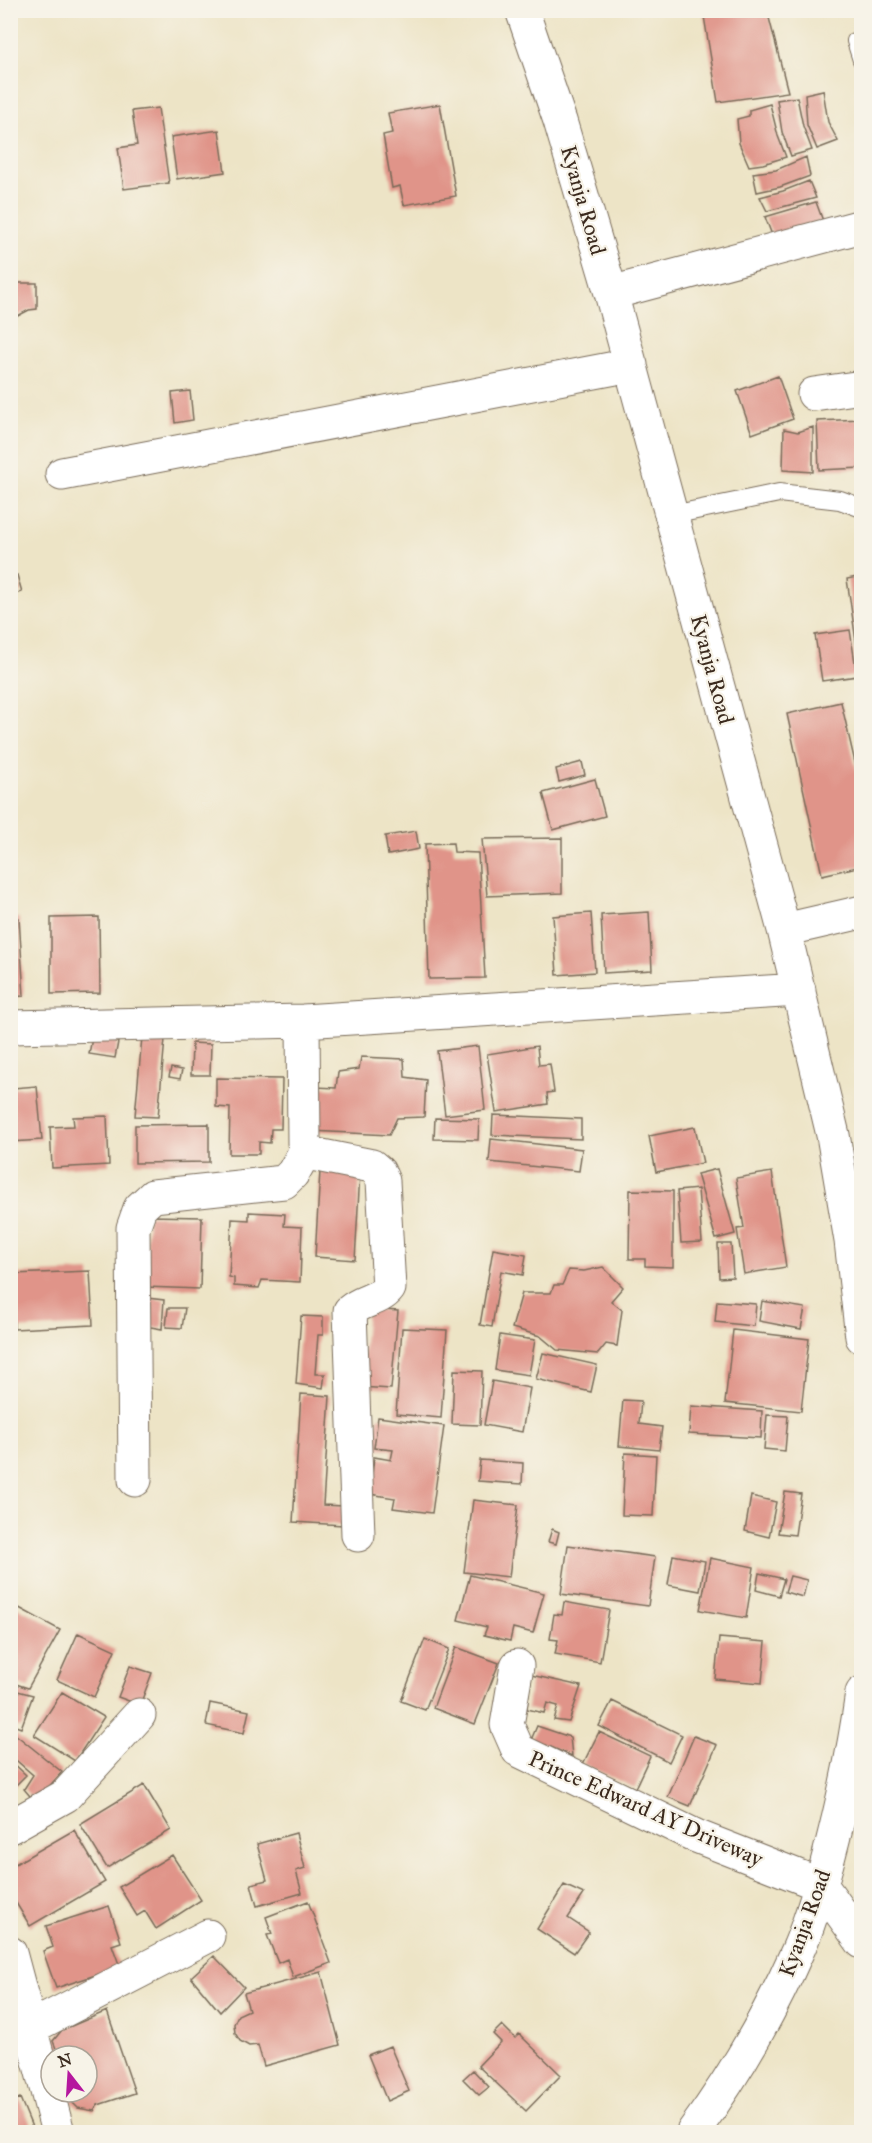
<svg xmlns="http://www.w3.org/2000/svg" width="872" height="2143" viewBox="0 0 872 2143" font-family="'IM FELL Great Primer',serif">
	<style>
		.building { fill: #e09489 }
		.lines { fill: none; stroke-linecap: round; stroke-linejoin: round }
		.service-casing { stroke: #796b59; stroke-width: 20 }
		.minor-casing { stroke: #796b59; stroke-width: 35 }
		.service { stroke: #fff; stroke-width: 18 }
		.minor { stroke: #fff; stroke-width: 33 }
		.labels { text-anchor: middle; stroke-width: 4.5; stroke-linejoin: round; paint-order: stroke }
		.street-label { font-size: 22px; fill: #3b2a1e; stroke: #f7f3e8 }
	</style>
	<rect width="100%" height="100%" fill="#f7f3e8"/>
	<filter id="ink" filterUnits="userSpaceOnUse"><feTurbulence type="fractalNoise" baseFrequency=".0167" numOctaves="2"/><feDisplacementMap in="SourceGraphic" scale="12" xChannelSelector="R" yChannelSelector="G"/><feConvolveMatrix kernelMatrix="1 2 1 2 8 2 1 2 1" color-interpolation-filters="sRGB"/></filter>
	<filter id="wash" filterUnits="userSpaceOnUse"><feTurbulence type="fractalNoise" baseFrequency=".008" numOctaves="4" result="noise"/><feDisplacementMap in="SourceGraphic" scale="24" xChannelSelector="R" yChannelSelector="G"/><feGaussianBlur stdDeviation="1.35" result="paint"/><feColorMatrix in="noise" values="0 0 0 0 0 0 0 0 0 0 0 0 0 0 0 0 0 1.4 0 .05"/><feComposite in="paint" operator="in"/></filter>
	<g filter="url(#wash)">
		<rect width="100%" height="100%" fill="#ede4c6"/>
		<g id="blocks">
			<path class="building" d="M703 10H767L788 92 718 102Z
				M823 90 828 122 838 141 817 149 807 125 805 94Z
				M797 97 803 126 812 150 791 156 782 132 777 100Z
				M440 104 456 196 404 205 400 186 392 188 383 135 392 133 388 113Z
				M770 104 778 136 786 157 763 164 749 166 739 143 737 119 749 116V110Z
				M158 108 169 183 124 189 118 148 137 145 132 111Z
				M219 130 225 172 177 179 171 137Z
				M806 157 810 176 780 187 757 192 753 173 776 170Z
				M809 181 816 198 767 211 760 197 783 191Z
				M816 202 823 221 772 235 765 217Z
				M10 283H37V309L29 310 10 320Z
				M778 376 793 419 752 434 737 391Z
				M190 391 193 420 175 423 172 393Z
				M862 419V468L819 470 817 421Z
				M813 427V472L783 470 784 429 798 432Z
				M17 575 22 592 10 595V577Z
				M862 576V662H859L847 579Z
				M850 630 857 676 822 681 815 635Z
				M841 702 862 793V866L822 875 787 714Z
				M582 762 585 775 559 782 556 769Z
				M595 779 605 816 553 830 543 793Z
				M416 831 419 849 388 855 385 836Z
				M562 838V893L487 896 482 839Z
				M453 843 454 852 478 853 485 978 429 979 425 844Z
				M649 912 652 970 604 973 601 915Z
				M591 913 595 972 557 975 553 916Z
				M99 917 100 993 51 994V918Z
				M10 918H19L24 996 10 997Z
				M142 1037 165 1039 158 1117 135 1116Z
				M92 1038 118 1042 115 1058 89 1054Z
				M192 1043 211 1044 210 1075H191Z
				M478 1046 485 1110 445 1115 437 1051Z
				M537 1046 539 1065 550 1064 554 1092 547 1093 548 1104 496 1112 487 1054Z
				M361 1057 404 1059 405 1077 426 1080 424 1117 397 1118 389 1135 312 1131 316 1087 336 1088 338 1072 359 1069Z
				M171 1068 182 1070 180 1079 169 1077Z
				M10 1071H12L13 1088 37 1086 42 1140 10 1142Z
				M216 1078 282 1079 281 1129H271L270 1143 259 1142V1154H229L230 1108 216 1107Z
				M493 1115 581 1119V1139L492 1135Z
				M107 1116 109 1165 52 1168 50 1127 74 1126 73 1117Z
				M435 1118 479 1119 478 1140 434 1139Z
				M209 1124V1162L135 1163V1125Z
				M695 1127 703 1163 656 1172 649 1136Z
				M491 1139 582 1149 579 1171 489 1162Z
				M717 1169 735 1234 716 1239 697 1174Z
				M320 1171 360 1173 355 1260 315 1257Z
				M772 1172 786 1267 744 1274 737 1229 744 1228 736 1178Z
				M698 1189 702 1242 681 1243 677 1191Z
				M630 1190 673 1191V1267L645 1266V1259H629Z
				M249 1212 285 1214 284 1226 302 1227 300 1282 262 1280 259 1288 234 1286V1278L229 1277 232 1219 249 1220Z
				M148 1216 202 1217 200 1289 145 1287Z
				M718 1244H731L733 1277 719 1278Z
				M493 1249 526 1255 523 1275 501 1271 492 1327 480 1325Z
				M603 1267 623 1287 611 1301 622 1310 617 1346 606 1344 598 1354 557 1350 540 1336 512 1328 522 1293H551L554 1285H562L569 1270 584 1271Z
				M90 1271 93 1325 14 1329 12 1274Z
				M147 1298 164 1300 162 1329 145 1326Z
				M717 1301 756 1304 754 1326 715 1322Z
				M762 1301 805 1308 801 1329 759 1321Z
				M168 1308H185L182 1328 166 1327Z
				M367 1309 398 1311 391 1389 360 1387Z
				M301 1316 323 1317V1335H318L315 1374H325L323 1388 296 1384Z
				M402 1328 447 1330 441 1418 396 1414Z
				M733 1330 809 1339 801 1411 725 1403Z
				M500 1335 535 1340 529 1375 495 1370Z
				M543 1353 597 1365 591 1392 536 1379Z
				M454 1370 482 1371 480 1425 452 1424Z
				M492 1381 530 1388 522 1432 484 1425Z
				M301 1394 330 1396 323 1505 344 1506 343 1525 293 1522Z
				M623 1400 641 1401 639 1424 662 1427 659 1450 619 1446Z
				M691 1406 762 1411 761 1438 689 1434Z
				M767 1415 788 1416 785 1451 764 1449Z
				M378 1417 444 1426 432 1513 393 1508 395 1498 370 1494 374 1457 391 1460 393 1450 374 1448Z
				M625 1453 656 1455 653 1516 622 1515Z
				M480 1460 523 1463 522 1484 478 1481Z
				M785 1492 801 1494 795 1535 778 1533Z
				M751 1496 776 1502 769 1537 745 1531Z
				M473 1500 518 1505 509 1577 464 1572Z
				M552 1529 559 1532 556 1544 548 1542Z
				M568 1545 655 1557 648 1606 561 1594Z
				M673 1555 705 1561 700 1591 668 1585Z
				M710 1558 754 1567 746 1618 700 1610Z
				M759 1573 784 1579 779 1596 756 1590Z
				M470 1575 544 1593 533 1633 513 1628 510 1641 484 1635 487 1627 458 1620Z
				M790 1576 807 1580 803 1597 785 1592Z
				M564 1602 609 1610 600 1662 555 1654 558 1640 550 1639 554 1614 562 1615Z
				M10 1603 60 1630 28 1688 10 1682Z
				M78 1633 115 1650 94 1697 57 1680Z
				M719 1638 766 1642 762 1683 715 1679Z
				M425 1639 449 1649 425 1710 401 1701Z
				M456 1647 499 1663 475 1724 433 1708Z
				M130 1666 152 1673 140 1705 118 1697Z
				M531 1675 581 1686 569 1722 554 1720 558 1706 547 1703 544 1713 527 1709Z
				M10 1689 33 1695 21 1728 10 1724Z
				M62 1692 104 1717 75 1761 34 1735Z
				M612 1701 682 1735 669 1762 599 1726Z
				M210 1703 249 1711 244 1733 206 1725Z
				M537 1726 570 1737 572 1756 546 1745 543 1752 528 1747Z
				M10 1730 62 1772 35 1802 24 1789 33 1775 10 1755Z
				M599 1732 650 1756 635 1788 583 1764Z
				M694 1736 717 1745 690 1806 668 1797Z
				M10 1760 26 1775 10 1791Z
				M144 1785 171 1830 107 1868 80 1824Z
				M74 1830 105 1882 30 1926 10 1893V1867Z
				M296 1833 305 1868 296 1871 302 1893 257 1906 251 1884 267 1880 257 1844Z
				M172 1855 201 1900 156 1929 145 1911 137 1916 119 1887Z
				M564 1885 584 1894 568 1918 589 1932 574 1953 537 1929Z
				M308 1901 331 1963 293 1977 287 1959 278 1963 267 1935 272 1934 266 1917Z
				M109 1906 121 1942 112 1945 120 1967 56 1988 43 1951 53 1947 46 1926Z
				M214 1956 244 1987 220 2012 191 1977Z
				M321 1972 340 2045 264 2066 258 2045 249 2046 240 2041 235 2033 234 2024 238 2015 249 2010 244 1993Z
				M107 2011 135 2093 98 2105 94 2111 78 2108 71 2101 75 2092H87V2056H59L53 2041 62 2030Z
				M502 2025 515 2038 519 2034 561 2075 526 2111 478 2066 501 2042 493 2034Z
				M390 2046 409 2091 387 2101 368 2055Z
				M473 2070 489 2087 479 2095 463 2079Z
				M20 2098 34 2132H10V2102Z"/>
		</g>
	</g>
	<g filter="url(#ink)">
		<use href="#blocks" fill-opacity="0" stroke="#796b59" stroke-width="1.5"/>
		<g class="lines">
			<defs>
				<path id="service" d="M856 41 862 60
					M672 515 779 493 840 500 862 508"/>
				<path id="minor" d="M522 10 560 121 611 293 784 930 833 1135 851 1241 862 1337
					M611 293 862 226
					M814 394 862 387
					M62 474 631 365
					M784 930 862 912
					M303 1021 304 1143 306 1150 312 1154 372 1166 379 1172 383 1181 389 1288C380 1300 362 1300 350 1311L358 1535
					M10 1027 303 1021 799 990
					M135 1480 133 1228 140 1208 153 1196 284 1182 293 1173 306 1150
					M517 1666 507 1725 518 1750 696 1836 821 1885 862 1942
					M10 1827 65 1796 139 1715
					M10 1953 58 2132
					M30 2028 208 1936
					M693 2132C734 2076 770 2014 798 1950 810 1923 819 1892 827 1863 842 1807 854 1751 862 1693"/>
			</defs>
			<use href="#service" class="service-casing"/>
			<use href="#minor" class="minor-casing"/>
			<use href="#service" class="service"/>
			<use href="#minor" class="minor"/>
		</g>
	</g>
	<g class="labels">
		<g class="street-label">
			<text transform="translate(584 200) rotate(74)" y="8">Kyanja Road</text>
			<text transform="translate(713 669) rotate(75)" y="8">Kyanja Road</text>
			<text transform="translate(646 1808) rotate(24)" y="8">Prince Edward AY Driveway</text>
			<text transform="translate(804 1923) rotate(-70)" y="8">Kyanja Road</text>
		</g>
	</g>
	<rect width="872" height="2143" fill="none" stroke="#f7f3e8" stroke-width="36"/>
	<g transform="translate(69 2074) rotate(343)"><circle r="28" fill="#f7f3e8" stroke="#aca397" stroke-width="1.5"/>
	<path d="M0-4.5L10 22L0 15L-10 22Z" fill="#b5179e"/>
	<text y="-9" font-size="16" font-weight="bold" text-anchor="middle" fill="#3b2a1e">N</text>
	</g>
</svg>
